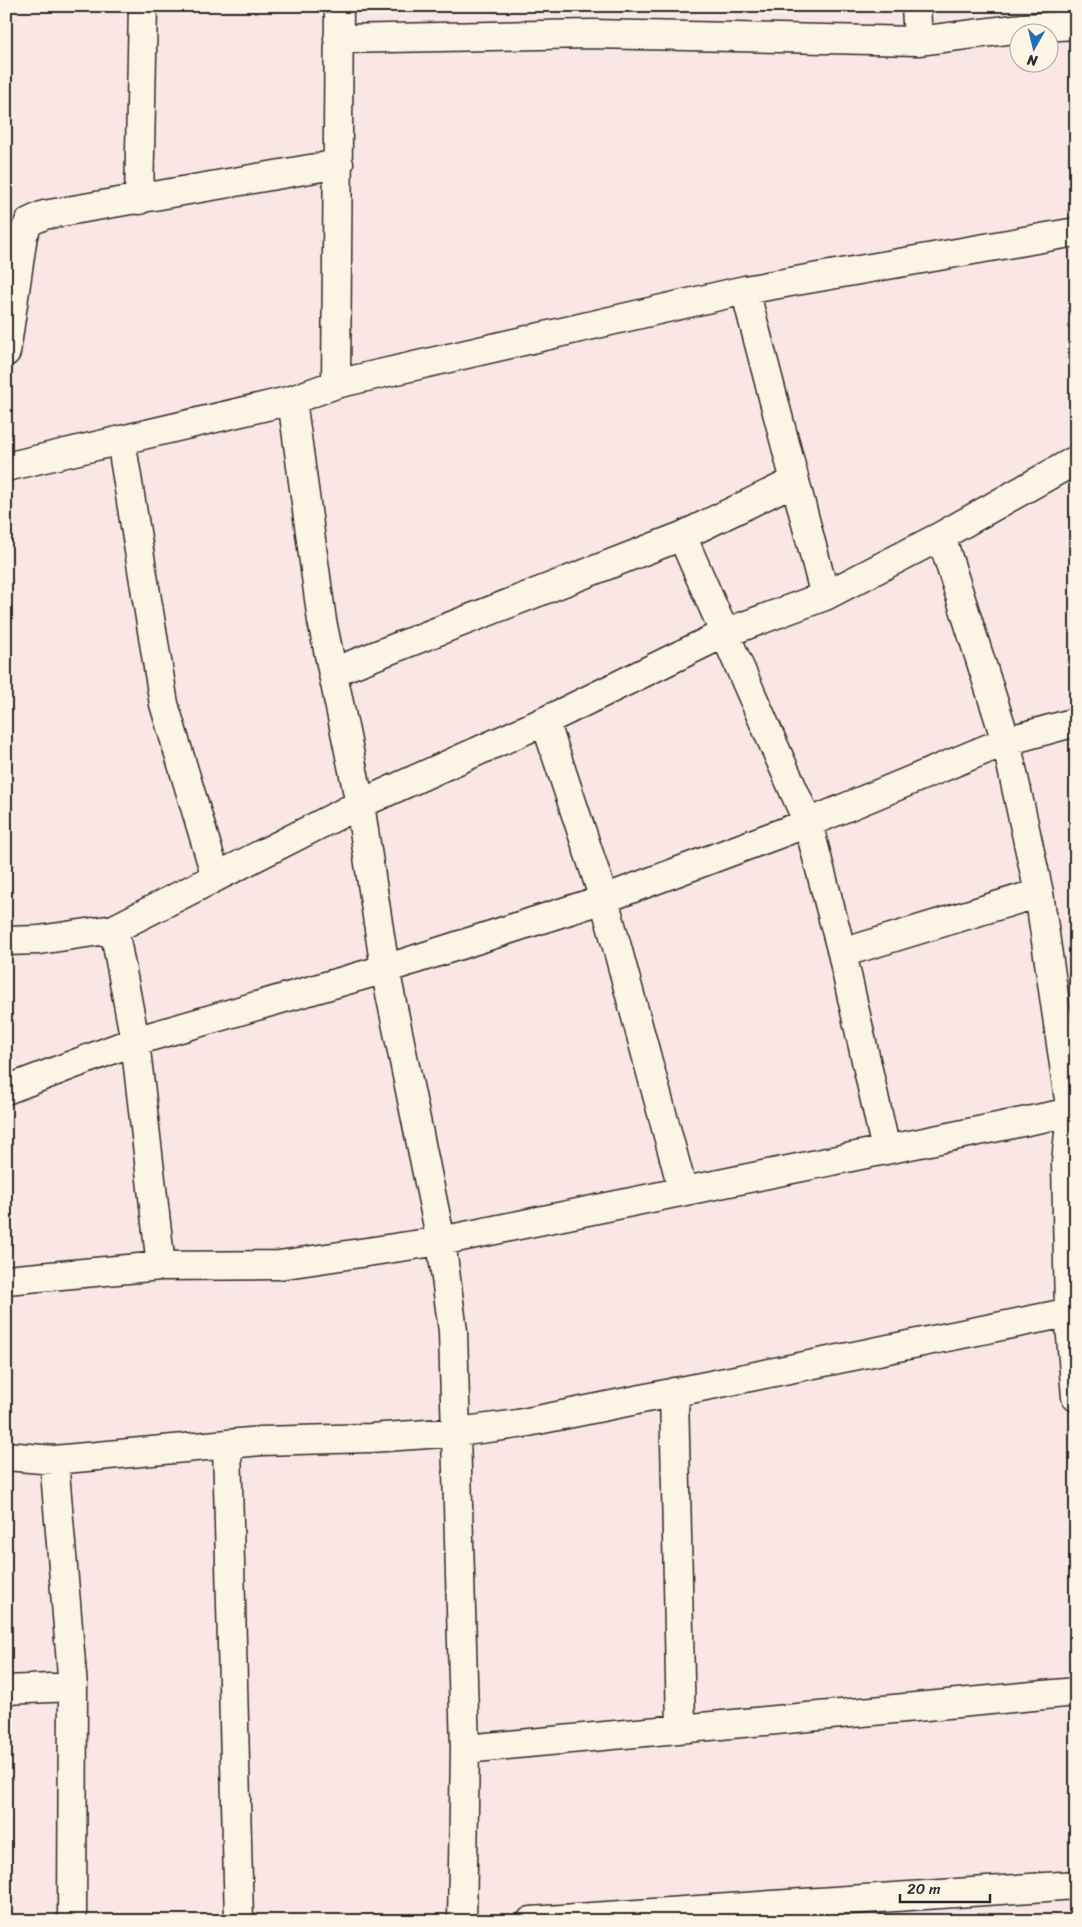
<svg xmlns="http://www.w3.org/2000/svg" width="1082" height="1927" viewBox="0 0 1082 1927" font-family="Sriracha,sans-serif">
	<style>
		.lines { fill: none; stroke-linecap: round; stroke-linejoin: round }
		.street-casing { stroke: #2b2b2b; stroke-width: 31 }
		.street { stroke: #fcf5e5; stroke-width: 28 }
	</style>
	<rect width="100%" height="100%" fill="#fae6e4"/>
	<filter id="ink" filterUnits="userSpaceOnUse"><feTurbulence type="fractalNoise" baseFrequency=".02" numOctaves="2"/><feDisplacementMap in="SourceGraphic" scale="10" xChannelSelector="R" yChannelSelector="G"/><feConvolveMatrix kernelMatrix="1 2 1 2 8 2 1 2 1" color-interpolation-filters="sRGB"/></filter>
	<g filter="url(#ink)">
		<g class="lines">
			<defs>
				<path id="street" d="M916 6 918 41
					M338 39 592 34 918 41 1023 28 1076 25
					M139 200 143 6
					M745 290 825 596
					M6 352 23 235 29 222 44 215 339 164
					M336 384 339 6
					M292 400 322 621 360 804 385 969 441 1241 453 1331 465 1749 462 1921
					M121 440 164 704 216 877
					M6 467 292 400 336 384 745 290 1076 232
					M682 536 808 823 842 953 886 1150
					M941 536 1006 741 1039 893 1071 1113 1066 1162 1069 1312 1076 1397
					M333 672 682 536 795 481
					M545 721 604 899 683 1191
					M114 929 135 1041 161 1266
					M6 941 39 940 114 929 360 804 545 721 725 633 825 596 941 536 1076 460
					M842 953 1039 893
					M6 1090 135 1041 385 969 604 899 808 823 1006 741 1076 722
					M6 1280 161 1266 279 1265 441 1241 1076 1111
					M674 1392 681 1727
					M227 1445 239 1921
					M6 1456 54 1460 261 1441 370 1438 457 1432 518 1424 1076 1311
					M54 1460 73 1687 72 1921
					M6 1690 73 1687
					M465 1749 1076 1692
					M531 1921 1076 1885"/>
			</defs>
			<use href="#street" class="street-casing"/>
			<use href="#street" class="street"/>
		</g>
	</g>
	<rect width="1082" height="1927" fill="none" stroke="#fcf5e5" stroke-width="25"/>
	<rect x="12" y="12" width="1057" height="1902" fill="none" stroke="#2b2b2b" stroke-width="2" filter="url(#ink)"/>
	<g transform="translate(1034 48) rotate(188)"><circle r="24" fill="#fcf5e5" stroke="#a8a49b"/>
	<path d="M0-4L9 19L0 12L-9 19Z" fill="#1f6fb2"/>
	<text y="-8" font-size="14" font-weight="bold" text-anchor="middle" fill="#2b2b2b">N</text>
	</g>
	<path d="M900 1894v8h90v-8" fill="none" stroke="#2b2b2b" stroke-width="2.5"/>
	<text x="907" y="1894" font-size="15" fill="#2b2b2b" stroke="#fcf5e5" stroke-width="4" paint-order="stroke">20 m</text>
</svg>
